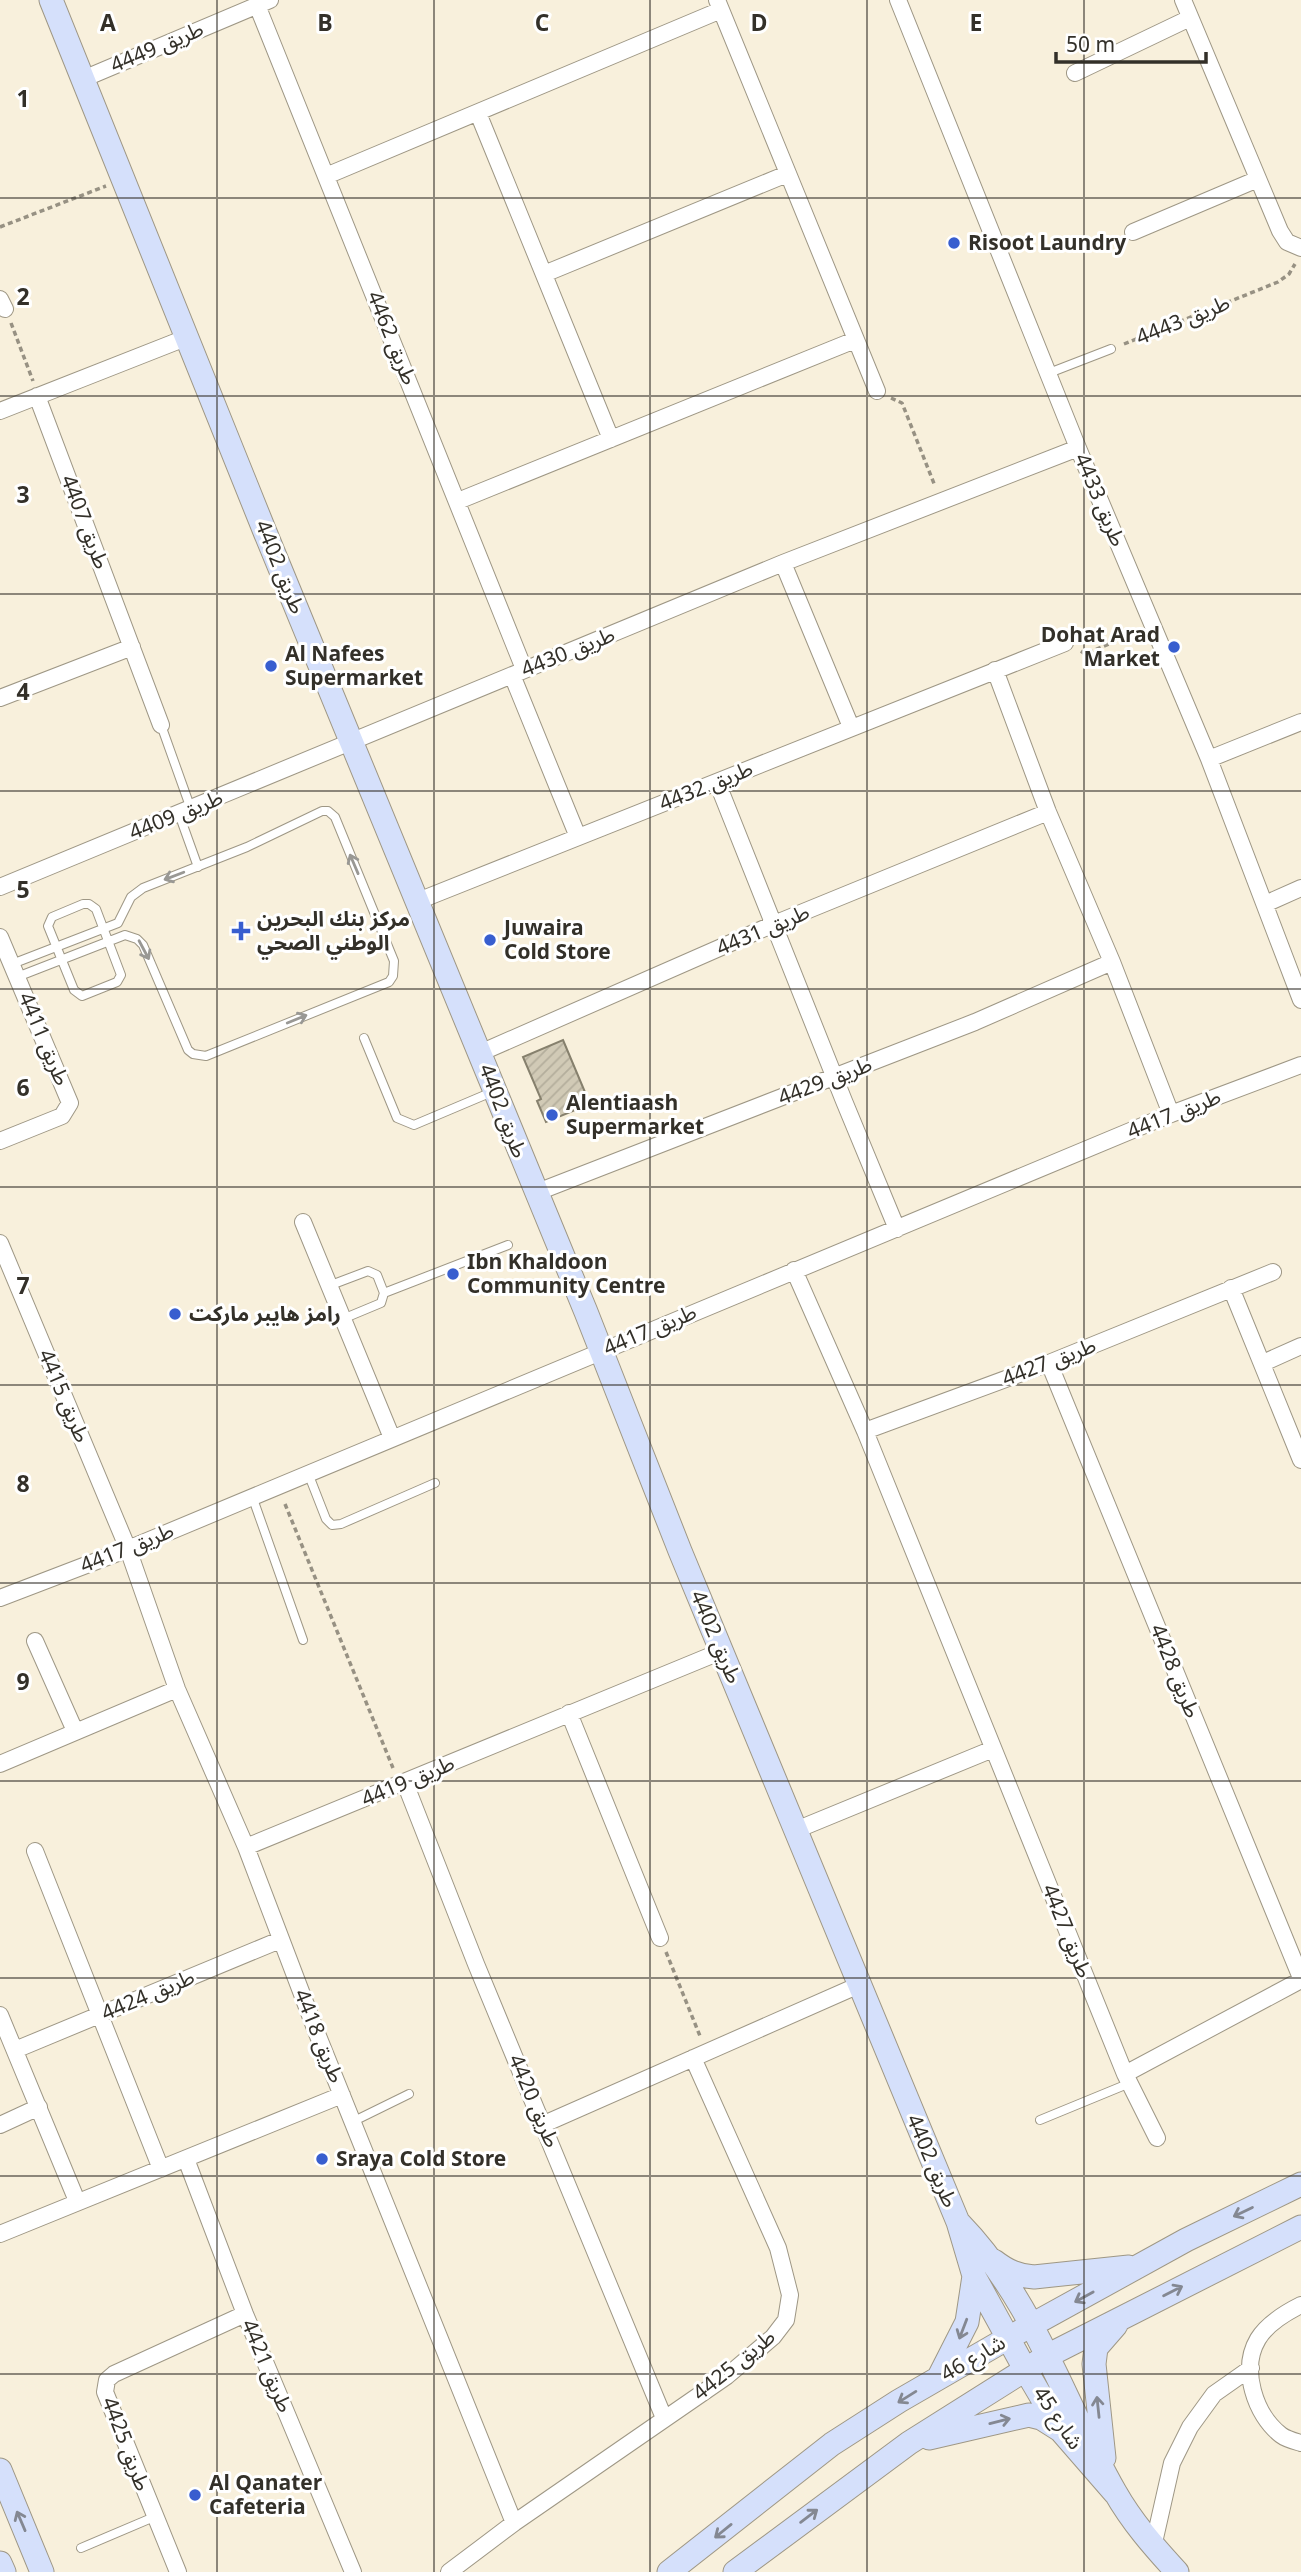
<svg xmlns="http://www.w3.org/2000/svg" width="1301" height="2572" viewBox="0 0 1301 2572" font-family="Georgia,'Noto Sans Arabic',serif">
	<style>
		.building { fill: url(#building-hatch); stroke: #86806d; stroke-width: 2 }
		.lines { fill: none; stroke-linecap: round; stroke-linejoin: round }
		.lane-casing { stroke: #9e9785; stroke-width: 10 }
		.street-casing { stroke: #9e9785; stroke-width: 18 }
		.secondary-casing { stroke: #9e9785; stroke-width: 25 }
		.path { stroke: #979183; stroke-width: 3.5; stroke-dasharray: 5 3.5; stroke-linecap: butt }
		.lane { stroke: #fff; stroke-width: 8 }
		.street { stroke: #fff; stroke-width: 16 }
		.secondary { stroke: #d5e0fb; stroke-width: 23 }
		.oneway { stroke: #999894 }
		.oneway2 { stroke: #848892 }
		.grid { fill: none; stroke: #333029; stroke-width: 2; stroke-opacity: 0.55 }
		.poi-dot { fill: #385ecf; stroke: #fff; stroke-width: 2.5 }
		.labels { text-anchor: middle; stroke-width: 6; stroke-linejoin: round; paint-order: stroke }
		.street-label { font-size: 21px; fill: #333029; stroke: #fff }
		.poi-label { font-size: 21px; font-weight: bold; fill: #333029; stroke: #fff; text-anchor: start }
		.grid-label { font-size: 23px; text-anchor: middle; font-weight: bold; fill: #333029; stroke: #fff; stroke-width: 6; stroke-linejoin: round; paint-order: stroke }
	</style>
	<defs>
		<pattern id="building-hatch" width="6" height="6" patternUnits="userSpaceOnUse" patternTransform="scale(1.75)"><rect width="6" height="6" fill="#d1cab6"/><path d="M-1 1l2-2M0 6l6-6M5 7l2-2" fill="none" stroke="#b4ae9c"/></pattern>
	</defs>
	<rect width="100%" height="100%" fill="#f8f0dc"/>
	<path class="building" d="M563 1040 590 1104 546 1122 537 1101 541 1099 523 1057Z"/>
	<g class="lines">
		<defs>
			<path id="lane" d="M1049 373 1111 349
				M161 725 191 809
				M179 814 198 867
				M83 904H89L96 909 121 975 117 982 82 996 74 990 48 926 52 917Z
				M12 964 118 923 131 897 143 888 247 847 322 811H328L335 817 394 961 393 976 389 982 206 1056 193 1054 188 1050 143 945 137 939 125 935 17 977
				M364 1038 397 1118 414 1125 492 1092
				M331 1285 368 1271 377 1275 384 1293 381 1303 345 1318
				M384 1293 508 1245
				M308 1473 326 1519 332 1525 341 1524 435 1483
				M252 1496 303 1640
				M1040 2120 1130 2083
				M352 2122 409 2094
				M81 2548 154 2517"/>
			<path id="street" d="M717 0 877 391
				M898 0 1078 448 1209 759 1301 1000
				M1183 0 1280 231 1287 242 1301 248
				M257 5 524 669
				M1075 73 1190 18
				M83 79 270 0
				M478 113 611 439
				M326 176 721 10
				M1133 232 1258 179
				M544 274 787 174
				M0 299 5 309
				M37 396 161 725
				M0 411 188 337
				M458 501 855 340
				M783 563 851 727
				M995 670 1048 812 1112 962 1171 1114
				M512 675 578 837
				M0 698 132 647
				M1209 759 1301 722
				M717 782 844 1101 897 1229
				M0 887 783 563 1078 448
				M418 901 1065 643
				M1265 904 1301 888
				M0 937 70 1103 62 1116 0 1141
				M480 1053 774 924 1048 812
				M535 1193 975 1022 1112 962
				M303 1222 392 1438
				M0 1243 128 1549 177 1689 246 1847 316 2031 514 2523
				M794 1270 865 1431 1125 2074 1157 2138
				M1231 1288 1301 1460
				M1049 1363 1301 1978
				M1263 1363 1301 1346
				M865 1431 1049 1363 1273 1272
				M0 1598 128 1549 1171 1114 1301 1065
				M35 1641 75 1731
				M569 1713 660 1938
				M0 1764 177 1689
				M405 1783 476 1964 664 2418
				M796 1830 993 1749
				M246 1847 722 1651
				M35 1851 161 2169
				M0 2015 77 2201
				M15 2050 280 1940
				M1125 2074 1301 1980
				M544 2124 859 1985
				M0 2125 39 2107
				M186 2159 245 2314 353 2572
				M0 2234 342 2095
				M1301 2305C1285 2313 1267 2324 1258 2339 1240 2369 1255 2415 1281 2435 1286 2439 1294 2441 1301 2443
				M1153 2547 1172 2463 1190 2427 1214 2394 1251 2368
				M178 2572 105 2392 107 2380 114 2374 245 2314
				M449 2572 514 2523 727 2376 773 2337 786 2320 790 2295 778 2248 693 2058"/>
			<path id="secondary" d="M51 0 265 532 586 1312 680 1551 958 2222 974 2276 1025 2369 1062 2432 1115 2493
				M960 2224C1033 2299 1064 2403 1115 2492 1132 2522 1154 2547 1177 2572
				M994 2261C1007 2271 1018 2276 1034 2277L1129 2267
				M939 2377 967 2322 974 2276
				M929 2438 1029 2415 1041 2418 1060 2430
				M1104 2458 1094 2364 1096 2348 1116 2325
				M0 2470 42 2572
				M0 2563 4 2572
				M669 2572 832 2444 899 2401 1001 2342 1186 2240 1301 2184
				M735 2572 909 2443 1047 2356 1301 2227"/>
		</defs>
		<use href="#lane" class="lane-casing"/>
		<use href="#street" class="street-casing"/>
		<use href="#secondary" class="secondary-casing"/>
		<path class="path" d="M0 227 106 186
			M11 323 33 381
			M1124 344 1278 282 1289 274 1295 264
			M891 398 902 403 935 486
			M1081 651 1085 654 1138 632
			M285 1504 393 1768
			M666 1952 700 2036"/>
		<use href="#lane" class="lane"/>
		<use href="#street" class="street"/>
		<use href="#secondary" class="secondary"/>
	</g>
	<defs><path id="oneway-shaft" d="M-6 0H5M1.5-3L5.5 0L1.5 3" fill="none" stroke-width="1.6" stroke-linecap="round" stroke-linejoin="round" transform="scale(1.75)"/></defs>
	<g class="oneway">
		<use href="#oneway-shaft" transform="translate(354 864) rotate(-113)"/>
		<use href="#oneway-shaft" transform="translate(174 876) rotate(159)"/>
		<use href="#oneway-shaft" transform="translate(144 950) rotate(62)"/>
		<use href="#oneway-shaft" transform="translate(297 1019) rotate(-22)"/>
	</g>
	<g class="oneway2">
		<use href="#oneway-shaft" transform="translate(1243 2212) rotate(154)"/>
		<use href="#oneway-shaft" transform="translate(1173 2291) rotate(-27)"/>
		<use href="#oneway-shaft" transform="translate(1084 2297) rotate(151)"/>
		<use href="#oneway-shaft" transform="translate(963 2329) rotate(111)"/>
		<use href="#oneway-shaft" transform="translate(907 2397) rotate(148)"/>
		<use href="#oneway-shaft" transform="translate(1098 2407) rotate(-96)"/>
		<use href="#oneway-shaft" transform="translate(1000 2421) rotate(-14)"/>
		<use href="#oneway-shaft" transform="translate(809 2516) rotate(-37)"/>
		<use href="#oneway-shaft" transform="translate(21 2521) rotate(-113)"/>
		<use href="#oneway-shaft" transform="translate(723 2531) rotate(141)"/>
	</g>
	<path class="grid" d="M217 0V2572M434 0V2572M650 0V2572M867 0V2572M1084 0V2572M0 198H1301M0 396H1301M0 594H1301M0 791H1301M0 989H1301M0 1187H1301M0 1385H1301M0 1583H1301M0 1781H1301M0 1978H1301M0 2176H1301M0 2374H1301"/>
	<g class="poi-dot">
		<circle cx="954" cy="243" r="7"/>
		<circle cx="1174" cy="647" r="7"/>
		<circle cx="271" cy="666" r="7"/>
		<path d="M237.5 920.5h7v7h7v7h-7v7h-7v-7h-7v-7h7z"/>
		<circle cx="490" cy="940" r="7"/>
		<circle cx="552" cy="1115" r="7"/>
		<circle cx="453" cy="1274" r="7"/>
		<circle cx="175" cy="1314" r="7"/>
		<circle cx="322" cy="2159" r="7"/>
		<circle cx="195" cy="2495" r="7"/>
	</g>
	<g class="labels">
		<g class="street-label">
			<text transform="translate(157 47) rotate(-23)" y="7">طريق 4449</text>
			<text transform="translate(1183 320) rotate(-22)" y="7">طريق 4443</text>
			<text transform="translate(392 338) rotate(68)" y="7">طريق 4462</text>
			<text transform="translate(1100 500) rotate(67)" y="7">طريق 4433</text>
			<text transform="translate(85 522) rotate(69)" y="7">طريق 4407</text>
			<text transform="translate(280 567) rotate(68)" y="7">طريق 4402</text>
			<text transform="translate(568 652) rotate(-22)" y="7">طريق 4430</text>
			<text transform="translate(706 786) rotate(-22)" y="7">طريق 4432</text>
			<text transform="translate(176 815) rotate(-22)" y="7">طريق 4409</text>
			<text transform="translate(763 930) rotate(-23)" y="7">طريق 4431</text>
			<text transform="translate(44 1039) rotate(67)" y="7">طريق 4411</text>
			<text transform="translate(825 1081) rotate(-21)" y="7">طريق 4429</text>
			<text transform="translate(503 1111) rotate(69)" y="7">طريق 4402</text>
			<text transform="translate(1174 1114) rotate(-22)" y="7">طريق 4417</text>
			<text transform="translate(650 1330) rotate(-23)" y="7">طريق 4417</text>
			<text transform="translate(1049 1362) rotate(-21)" y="7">طريق 4427</text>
			<text transform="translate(64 1396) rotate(67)" y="7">طريق 4415</text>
			<text transform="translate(127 1548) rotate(-22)" y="7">طريق 4417</text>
			<text transform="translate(716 1637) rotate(67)" y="7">طريق 4402</text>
			<text transform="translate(1175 1671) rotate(68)" y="7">طريق 4428</text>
			<text transform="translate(408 1781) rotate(-23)" y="7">طريق 4419</text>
			<text transform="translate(1067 1931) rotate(68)" y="7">طريق 4427</text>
			<text transform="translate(148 1995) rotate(-23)" y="7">طريق 4424</text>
			<text transform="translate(319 2036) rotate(68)" y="7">طريق 4418</text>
			<text transform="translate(534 2101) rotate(67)" y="7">طريق 4420</text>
			<text transform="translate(932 2161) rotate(67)" y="7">طريق 4402</text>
			<text transform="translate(973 2358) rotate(-30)" y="7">شارع 46</text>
			<text transform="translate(734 2365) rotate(-39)" y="7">طريق 4425</text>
			<text transform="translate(267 2366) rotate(67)" y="7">طريق 4421</text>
			<text transform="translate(1058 2418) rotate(56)" y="7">شارع 45</text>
			<text transform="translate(126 2444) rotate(69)" y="7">طريق 4425</text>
		</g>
		<g class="poi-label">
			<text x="968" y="250">Risoot Laundry</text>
			<text x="1160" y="642" text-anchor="end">Dohat Arad<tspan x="1160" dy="24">Market</tspan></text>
			<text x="285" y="661">Al Nafees<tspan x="285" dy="24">Supermarket</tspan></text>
			<text x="257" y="926">مركز بنك البحرين<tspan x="257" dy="24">الوطني الصحي</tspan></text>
			<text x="504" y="935">Juwaira<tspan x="504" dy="24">Cold Store</tspan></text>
			<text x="566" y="1110">Alentiaash<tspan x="566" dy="24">Supermarket</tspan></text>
			<text x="467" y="1269">Ibn Khaldoon<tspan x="467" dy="24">Community Centre</tspan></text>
			<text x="189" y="1321">رامز هايبر ماركت</text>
			<text x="336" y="2166">Sraya Cold Store</text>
			<text x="209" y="2490">Al Qanater<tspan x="209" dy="24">Cafeteria</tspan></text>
		</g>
	</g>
	<g class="grid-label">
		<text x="108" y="31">A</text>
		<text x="325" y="31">B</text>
		<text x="542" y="31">C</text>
		<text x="759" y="31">D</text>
		<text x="976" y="31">E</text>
		<text x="23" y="107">1</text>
		<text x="23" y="305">2</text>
		<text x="23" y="503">3</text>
		<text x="23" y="700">4</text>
		<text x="23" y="898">5</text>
		<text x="23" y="1096">6</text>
		<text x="23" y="1294">7</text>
		<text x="23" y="1492">8</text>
		<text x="23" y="1690">9</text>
	</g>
	<path d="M1056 52v10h150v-10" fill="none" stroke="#333029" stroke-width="3.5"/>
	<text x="1066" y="52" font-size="21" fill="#333029" stroke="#ffffff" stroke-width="5" paint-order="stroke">50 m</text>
</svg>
